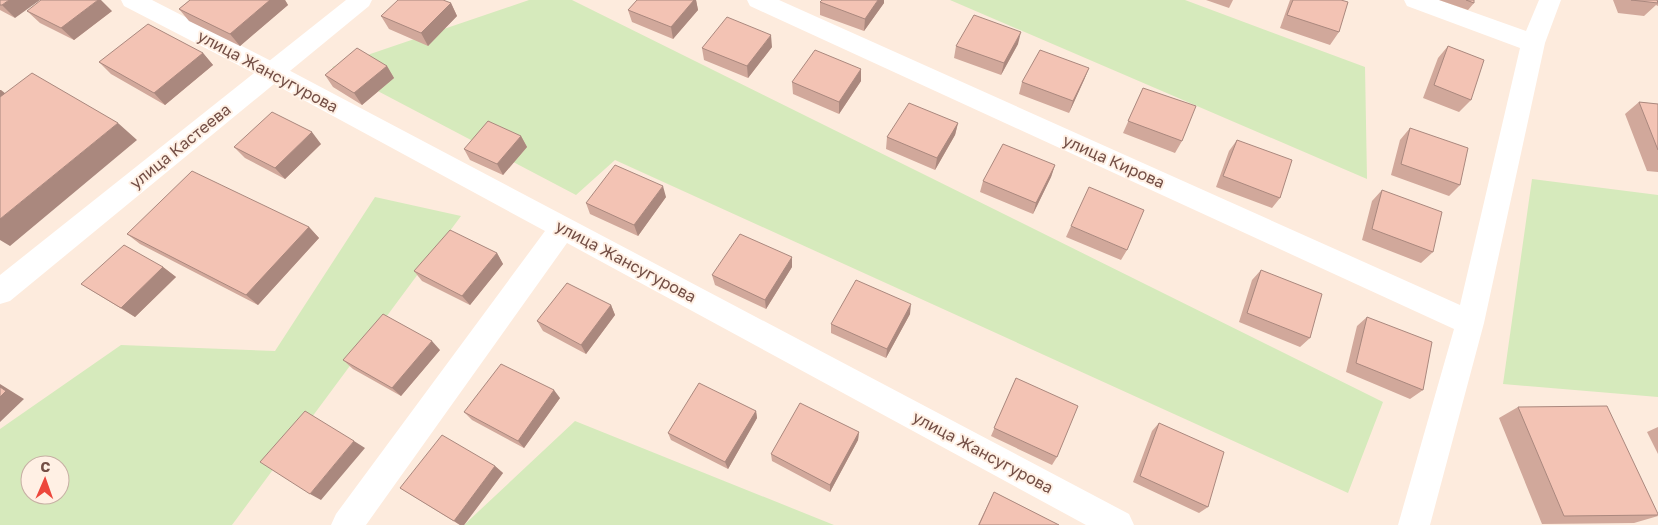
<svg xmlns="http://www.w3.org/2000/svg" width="1658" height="525" viewBox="0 0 1658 525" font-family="'Golos Text',sans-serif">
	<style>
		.green { fill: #d6eabc; fill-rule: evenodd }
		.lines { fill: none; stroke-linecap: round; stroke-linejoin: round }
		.street { fill: #fff; fill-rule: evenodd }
		.secondary { fill: #fff; fill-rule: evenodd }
		.wall { fill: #d1a89b }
		.shaded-wall { fill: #aa887e }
		.building { fill: #f3c3b4; stroke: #aa887e }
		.labels { text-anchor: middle; stroke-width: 4; stroke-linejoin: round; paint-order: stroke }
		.street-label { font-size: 16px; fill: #734e45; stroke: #fff0e4 }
	</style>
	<rect width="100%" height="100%" fill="#fdebdd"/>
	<path class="green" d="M529 0H572L1383 402 1348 493 615 160 576 195 332 67Z
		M950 0H1185L1365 67 1367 179Z
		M1532 179 1658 195V397L1503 384Z
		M375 197 461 216 232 525H0V429L121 345 275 351ZM30 465H60V495H30Z
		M575 421 834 525H464Z"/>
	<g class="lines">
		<path class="street" d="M121 0H152L281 66 1129 514 1134 525H1086L567 243 366 525H331L336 514 545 231 263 78 124 6Z
			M747 0H779L1460 305 1520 48 1407 6 1404 0H1439L1526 31 1539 0H1561L1545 43 1484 323 1430 525H1398L1454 329 750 6Z"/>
		<path class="secondary" d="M346 0H372L369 6 10 301 0 304V275Z"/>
	</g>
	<path class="wall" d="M0 0 15 18 0 10Z
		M190 0H285L288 5 240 46 189 21 179 9Z
		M637 0H696L698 10 673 39 632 22 628 10Z
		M1206 0H1233L1229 8Z
		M1290 0H1341L1339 32 1330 45 1280 28Z
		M1439 0H1474V3L1468 10Z
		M1613 0H1658V6L1656 5 1644 16 1618 13Z
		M820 2 884 3 864 31 820 15Z
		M451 3 457 16 428 46 389 29 381 16Z
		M27 11H112L74 40 40 23Z
		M1018 44 1001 75 954 58 956 46Z
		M1448 46 1471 100 1459 112 1423 98 1438 58Z
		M772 47 748 78 704 60 702 48Z
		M203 53 213 65 165 105 111 74 99 62Z
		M387 66 394 78 362 105 333 87 325 75Z
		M1089 68 1084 80 1069 113 1019 94 1022 82Z
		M861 81 839 114 793 94 792 82Z
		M1143 88 1182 141 1175 153 1123 133Z
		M1639 102 1658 104V172L1647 171 1625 114Z
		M958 123 955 135 935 170 886 149 887 137Z
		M1410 128 1460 185 1449 196 1391 175 1400 140Z
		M521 136 527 147 503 175 470 160 464 149Z
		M1237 140 1280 198 1272 208 1216 187 1229 151Z
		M321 144 285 179 245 158 234 147Z
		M1055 165 1051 177 1033 214 980 192 983 181Z
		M1382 190 1433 252 1421 263 1362 240 1372 201Z
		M666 197 638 236 590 214 586 203Z
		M1071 226 1127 250 1121 260 1066 237Z
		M309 227 319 238 258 305 140 244 127 234Z
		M497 253 503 264 470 305 422 281 414 271Z
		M163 267 176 277 135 317 81 284Z
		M792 267 766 309 715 285 712 275Z
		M1261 270 1310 338 1300 347 1239 322 1252 280Z
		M611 305 615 315 586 354 543 331 537 321Z
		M910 314 886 358 831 333V324Z
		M1367 317 1423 390 1410 399 1346 372 1357 326Z
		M440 350 401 396 353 369 343 360Z
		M1016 378 1057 457 1052 465 991 436Z
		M560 398 524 448 472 420 464 412Z
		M1518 407 1658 516 1634 523 1542 524 1499 418Z
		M756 411 757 418 728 469 671 440 668 433Z
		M1159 423 1208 507 1199 513 1133 482 1152 431Z
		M1658 427V454L1647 432Z
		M859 432 858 440 830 492 772 461 771 454Z
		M495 466 503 473 464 525H460L400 488Z
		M994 492 1059 525H978Z"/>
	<path class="shaded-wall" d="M9 0H40L15 18 2 5Z
		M98 0H101L112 11 74 40 61 28Z
		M270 0H285L288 5 240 46 230 34Z
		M694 0H696L698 10 673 39 671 27Z
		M878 0H884V3L864 31 865 19Z
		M451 3 457 16 428 46 421 33Z
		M1021 32 1018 44 1001 75 1004 63Z
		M771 35 772 47 748 78 747 66Z
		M203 53 213 65 165 105 154 93Z
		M387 66 394 78 362 105 354 93Z
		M1089 68 1084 80 1069 113 1073 101Z
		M861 69V81L839 114V102Z
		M0 90H1L20 105 0 120Z
		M118 123 137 140 10 246 0 240V219Z
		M958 123 955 135 935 170 937 158Z
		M312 132 321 144 285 179 275 168Z
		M521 136 527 147 503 175 497 164Z
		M1055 165 1051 177 1033 214 1036 203Z
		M663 186 666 197 638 236 634 225Z
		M309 227 319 238 258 305 246 295Z
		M497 253 503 264 470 305 462 296Z
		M792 257V267L766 309 765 300Z
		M163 267 176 277 135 317 121 308Z
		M911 304 910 314 886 358 887 349Z
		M611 305 615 315 586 354 581 345Z
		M432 341 440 350 401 396 392 388Z
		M0 384 24 399 0 422Z
		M554 390 560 398 524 448 518 441Z
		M756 411 757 418 728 469 725 462Z
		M859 432 858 440 830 492V485Z
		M354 441 365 448 321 500 310 494Z
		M495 466 503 473 464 525H460L454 521Z"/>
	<path class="building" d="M0 0H9L2 5H0Z
		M41 0H98L61 28 27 11Z
		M190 0H270L230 34 179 9Z
		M398 0H443L451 3 421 33 381 16Z
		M637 0H694L671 27 628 10Z
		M822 0H878L865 19 820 2Z
		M1293 0H1341L1348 2 1339 32 1287 15Z
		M1466 0H1474V3Z
		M1631 0H1657L1658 3Z
		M974 15 1021 32 1004 63 956 46Z
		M727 17 771 35 747 66 702 48Z
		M148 24 203 53 154 93 99 62Z
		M1448 46 1484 60 1471 100 1434 85Z
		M357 48 387 66 354 93 325 75Z
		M815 50 861 69 839 102 792 82Z
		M1040 50 1089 68 1073 101 1022 82Z
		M32 73 118 123 0 219V97Z
		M1143 88 1196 106 1182 141 1128 121Z
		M1639 102 1658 104V150Z
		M909 103 958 123 937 158 887 137Z
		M272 112 312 132 275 168 234 147Z
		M488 121 521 136 497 164 464 149Z
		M1410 128 1468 148 1460 185 1401 164Z
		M1237 140 1292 160 1280 198 1223 176Z
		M1003 144 1055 165 1036 203 983 181Z
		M615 165 663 186 634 225 586 203Z
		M192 171 309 227 246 295 127 234Z
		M1089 187 1144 210 1127 250 1071 226Z
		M1382 190 1442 212 1433 252 1372 229Z
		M450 230 497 253 462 296 414 271Z
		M740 234 792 257 765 300 712 275Z
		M124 245 163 267 121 308 81 284Z
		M1261 270 1322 294 1310 338 1247 313Z
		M856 280 911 304 887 349 831 324Z
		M567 283 611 305 581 345 537 321Z
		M383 314 432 341 392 388 343 360Z
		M1367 317 1432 342 1423 390 1356 363Z
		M501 364 554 390 518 441 464 412Z
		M1016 378 1078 406 1057 457 994 428Z
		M699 383 756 411 725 462 668 433Z
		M0 387 6 391 0 397Z
		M800 403 859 432 830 485 771 454Z
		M1607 406 1658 514V515L1564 516 1518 407Z
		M305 411 354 441 310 494 260 462Z
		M1159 423 1224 452 1208 507 1140 476Z
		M442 435 495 466 454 521 400 488Z
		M994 492 1059 525H979Z"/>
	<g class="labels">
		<g class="street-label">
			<text transform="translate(268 71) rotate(28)" y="6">улица Жансугурова</text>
			<text transform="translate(180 146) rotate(-39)" y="6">улица Кастеева</text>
			<text transform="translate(1114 161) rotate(24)" y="6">улица Кирова</text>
			<text transform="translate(626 261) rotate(28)" y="6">улица Жансугурова</text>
			<text transform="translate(983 452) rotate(28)" y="6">улица Жансугурова</text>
		</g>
	</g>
	<g transform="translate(45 480) rotate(2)"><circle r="24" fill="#fff0e4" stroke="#c7afa4"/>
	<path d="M0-4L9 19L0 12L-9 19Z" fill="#ed473c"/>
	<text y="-8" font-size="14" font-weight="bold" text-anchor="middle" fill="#734e45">С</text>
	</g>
</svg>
